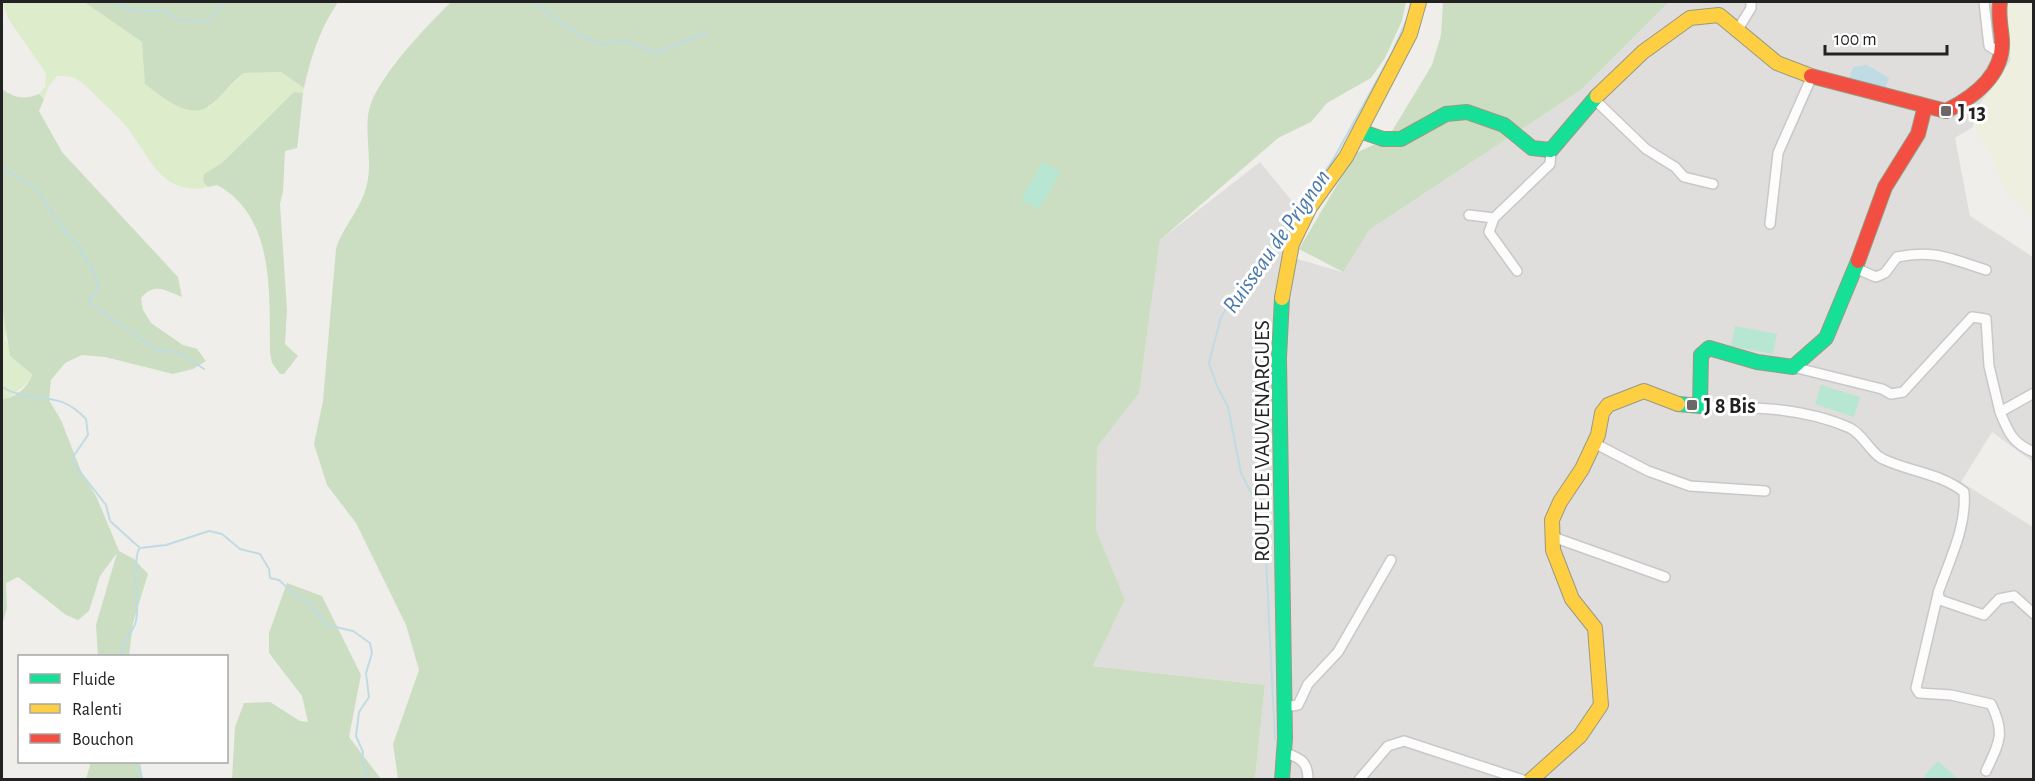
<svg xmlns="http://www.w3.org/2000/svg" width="2035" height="781" viewBox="0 0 2035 781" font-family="'Alegreya Sans',sans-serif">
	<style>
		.residential { fill: #dfdedc }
		.farmland { fill: #efefdf }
		.grass { fill: #ddeccb }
		.forest { fill: #cbdec1 }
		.pitch { fill: #b7e6d2 }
		.water { fill: #bfdbe3 }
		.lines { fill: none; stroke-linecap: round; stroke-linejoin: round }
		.stream { stroke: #bfdbe3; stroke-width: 2 }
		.street-casing { stroke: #c9c8c7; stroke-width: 12 }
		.fast-casing { stroke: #999a82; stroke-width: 16 }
		.slow-casing { stroke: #999a82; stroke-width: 16 }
		.jam-casing { stroke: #999a82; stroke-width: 16 }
		.street { stroke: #fdfcfc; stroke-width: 9 }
		.fast { stroke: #16e098; stroke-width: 14 }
		.slow { stroke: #ffcf43; stroke-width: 14 }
		.jam { stroke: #f24e42; stroke-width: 14 }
		.poi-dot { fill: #6a6968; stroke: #fff; stroke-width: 2 }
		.labels { text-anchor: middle; stroke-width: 6; stroke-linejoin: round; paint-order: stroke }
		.poi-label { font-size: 22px; font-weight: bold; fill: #222; stroke: #fff; text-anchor: start }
		.street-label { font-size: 22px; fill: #222; stroke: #fff }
		.water-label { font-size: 24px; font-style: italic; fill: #4a7aab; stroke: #fff }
	</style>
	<rect width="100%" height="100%" fill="#f0eeeb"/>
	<path class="residential" d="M1669 2H2006L2004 8 2011 60 1973 127 1955 138 1970 216 2033 257V462L1992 432 1961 482 2033 527V779H1255L1265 685 1093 666 1125 600 1095 530 1097 447 1139 392 1160 240 1260 162 1301 212 1284 255 1342 272 1369 230 1581 90Z"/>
	<path class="farmland" d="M2006 2H2033V216L2004 188 1991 153 1973 127 1974 112 2011 60 2004 8Z"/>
	<path class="grass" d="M2 2H84L142 42 144 60 208 108 244 73 281 72 304 88 303 93 294 92 222 163 204 174 203 181 208 187C162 198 148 154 126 126 117 115 106 106 96 96 84 84 76 74 57 76L48 87 44 99 39 94 45 87 46 73 9 20Z
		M2 306 7 327 5 340 32 374 30 381 7 399H2Z"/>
	<path class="forest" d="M84 2H338C320 29 311 56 304 88L281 72 244 73C231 82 222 97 209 106 189 121 160 95 145 84L142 42Z
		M451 2H1406L1402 21 1385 58 1371 78 1327 103 1311 122 1278 138 1160 240 1139 393 1097 447 1096 530 1125 600 1093 666 1265 685 1255 779H398L393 744 419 670 406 625 356 523 327 485 314 444 323 401 336 249C343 226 362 208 367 184 373 158 363 131 370 106 381 73 427 26 451 2Z
		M1443 2H1669L1581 90 1369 230 1343 272 1299 249 1356 153 1373 145 1383 146 1432 65 1441 35Z
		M2 89C14 98 25 100 39 94L44 99 39 111 62 152 178 277 182 297C165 290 154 282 141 298L143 310 151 323 183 345 197 349 206 361 193 369 173 374 105 357 82 355 65 363 51 380 49 400 61 420 81 471 97 498 119 551 134 559 148 574 133 623 129 656H98L96 625 117 553 100 576 89 611 78 620 66 615 18 577 6 583 7 608 2 626V399C14 399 30 386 32 374L10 356 2 306Z
		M294 92 303 93 298 141 297 148 285 151 283 192 280 204 287 310 285 344 298 356 284 374H280L272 363 270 353C269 295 276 217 217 185L208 187 203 181 204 174 222 163Z
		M287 583 322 596 361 675 349 737 381 779H232L235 727 244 703 270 702 300 721 308 722 302 696 269 653V633Z
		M91 762H140L143 779H86Z"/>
	<path class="pitch" d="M1043 162 1061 172 1039 209 1021 199Z
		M1735 326 1777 334 1773 354 1731 346Z
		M1821 385 1860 397 1854 417 1815 404Z
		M1938 761 1958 779H1927L1924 776Z"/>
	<path class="water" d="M1867 65 1889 78 1884 91 1848 82 1853 67Z"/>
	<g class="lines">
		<path class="stream" d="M114 2 134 11H165L177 20 209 21 223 2
			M533 2 582 37 601 44 625 41 656 53 706 33
			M1409 14 1411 2
			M2 168 36 188 61 226 77 244 92 268 98 283 97 290 89 299 92 305 159 351 179 352 204 369
			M2 387C34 406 56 387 86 419L88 435 73 457 74 464 106 505 110 521 140 548 166 545 209 531 222 534 240 549 260 554 269 569 270 578 279 580 296 596 309 603 327 625 353 631 370 643 372 653 366 673 369 697 359 712 356 736 363 752 362 760 369 780
			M121 656C121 638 136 634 137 614 138 598 133 561 139 549
			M1275 740 1264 518 1241 473 1228 407 1217 386 1209 363 1221 317 1262 252 1289 227 1334 158 1392 53 1407 19
			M136 762 143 780"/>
		<defs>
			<path id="street" d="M1984 2 1989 46 2001 53
				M1738 29 1751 8V2
				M1594 99 1646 149 1675 167 1684 177 1713 184
				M1469 215 1494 218 1550 164 1551 150
				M1494 218 1489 232 1517 271
				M1770 224 1778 153 1812 76
				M1855 268 1876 277 1885 273 1897 257C1933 249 1952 259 1986 270
				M1793 367 1882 389 1891 394 1903 392 1972 317 1986 319 1989 366 2000 412 2034 393
				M1700 406C1750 407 1804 407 1850 428 1864 435 1871 454 1883 459 1910 472 1940 473 1964 492 1967 527 1949 561 1938 593L1940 600 1984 615 1999 599 2014 596 2034 614
				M2000 412C2008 432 2013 444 2034 452
				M1594 443 1648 471 1690 486 1765 491
				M1553 537 1665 577
				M1938 594 1916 688 1919 693 1951 695 1991 704C2006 734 1999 743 1986 771
				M1284 707 1298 705 1308 684 1338 652 1391 560
				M1285 753C1301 758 1308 762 1308 780
				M1359 780 1388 746 1404 741 1523 780"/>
			<path id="fast" d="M1360 131 1383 139H1401L1446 114 1467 112 1504 125 1532 148 1551 150 1597 96
				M1678 404 1700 406 1701 355 1709 348 1757 362 1793 367 1826 338 1858 261
				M1282 780 1285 738 1279 358 1282 298"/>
			<path id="slow" d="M1597 96 1643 52 1690 18 1719 15 1777 63 1811 76
				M1282 298 1292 244 1310 207 1346 157 1410 34 1419 2
				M1531 780 1580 736 1601 705 1595 628 1572 599 1553 550 1552 520 1560 502 1582 469 1598 435 1602 413 1608 405 1644 391 1678 404"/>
			<path id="jam" d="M1811 76 1946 111C1974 97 2004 75 2002 40 2001 27 1998 15 2000 2
				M1858 261 1885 187 1918 134 1925 106"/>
		</defs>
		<use href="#street" class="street-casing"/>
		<use href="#fast" class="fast-casing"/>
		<use href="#slow" class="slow-casing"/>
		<use href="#jam" class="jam-casing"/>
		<use href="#street" class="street"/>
		<use href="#fast" class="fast"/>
		<use href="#slow" class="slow"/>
		<use href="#jam" class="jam"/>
	</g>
	<g class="poi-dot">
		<rect x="1940" y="105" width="12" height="12" rx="3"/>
		<rect x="1686" y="399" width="12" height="12" rx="3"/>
	</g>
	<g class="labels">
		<g class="poi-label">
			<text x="1958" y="119">J 13</text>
			<text x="1704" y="413">J 8 Bis</text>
		</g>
		<g class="street-label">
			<text transform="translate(1261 441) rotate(-90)" y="8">ROUTE DE VAUVENARGUES</text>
		</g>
		<g class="water-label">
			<text transform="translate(1276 241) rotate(-55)" y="8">Ruisseau de Prignon</text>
		</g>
	</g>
	<rect width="2035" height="781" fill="none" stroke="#222222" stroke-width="6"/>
	<rect x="18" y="655" width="210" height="108" fill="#ffffff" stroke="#a7a7a7" stroke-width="1.5"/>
	<rect x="30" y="674" width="30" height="9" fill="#16e098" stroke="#a7a7a7" stroke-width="1.5"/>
	<text x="72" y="685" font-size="18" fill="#222222">Fluide</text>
	<rect x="30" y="704" width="30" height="9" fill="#ffcf43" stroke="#a7a7a7" stroke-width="1.5"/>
	<text x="72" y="715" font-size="18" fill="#222222">Ralenti</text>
	<rect x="30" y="734" width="30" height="9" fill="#f24e42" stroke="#a7a7a7" stroke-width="1.5"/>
	<text x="72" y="745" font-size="18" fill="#222222">Bouchon</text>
	<path d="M1825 45v9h122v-9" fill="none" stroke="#222222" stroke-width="3"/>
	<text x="1834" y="45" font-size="18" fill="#222222" stroke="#ffffff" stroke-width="4.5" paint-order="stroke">100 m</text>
</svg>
